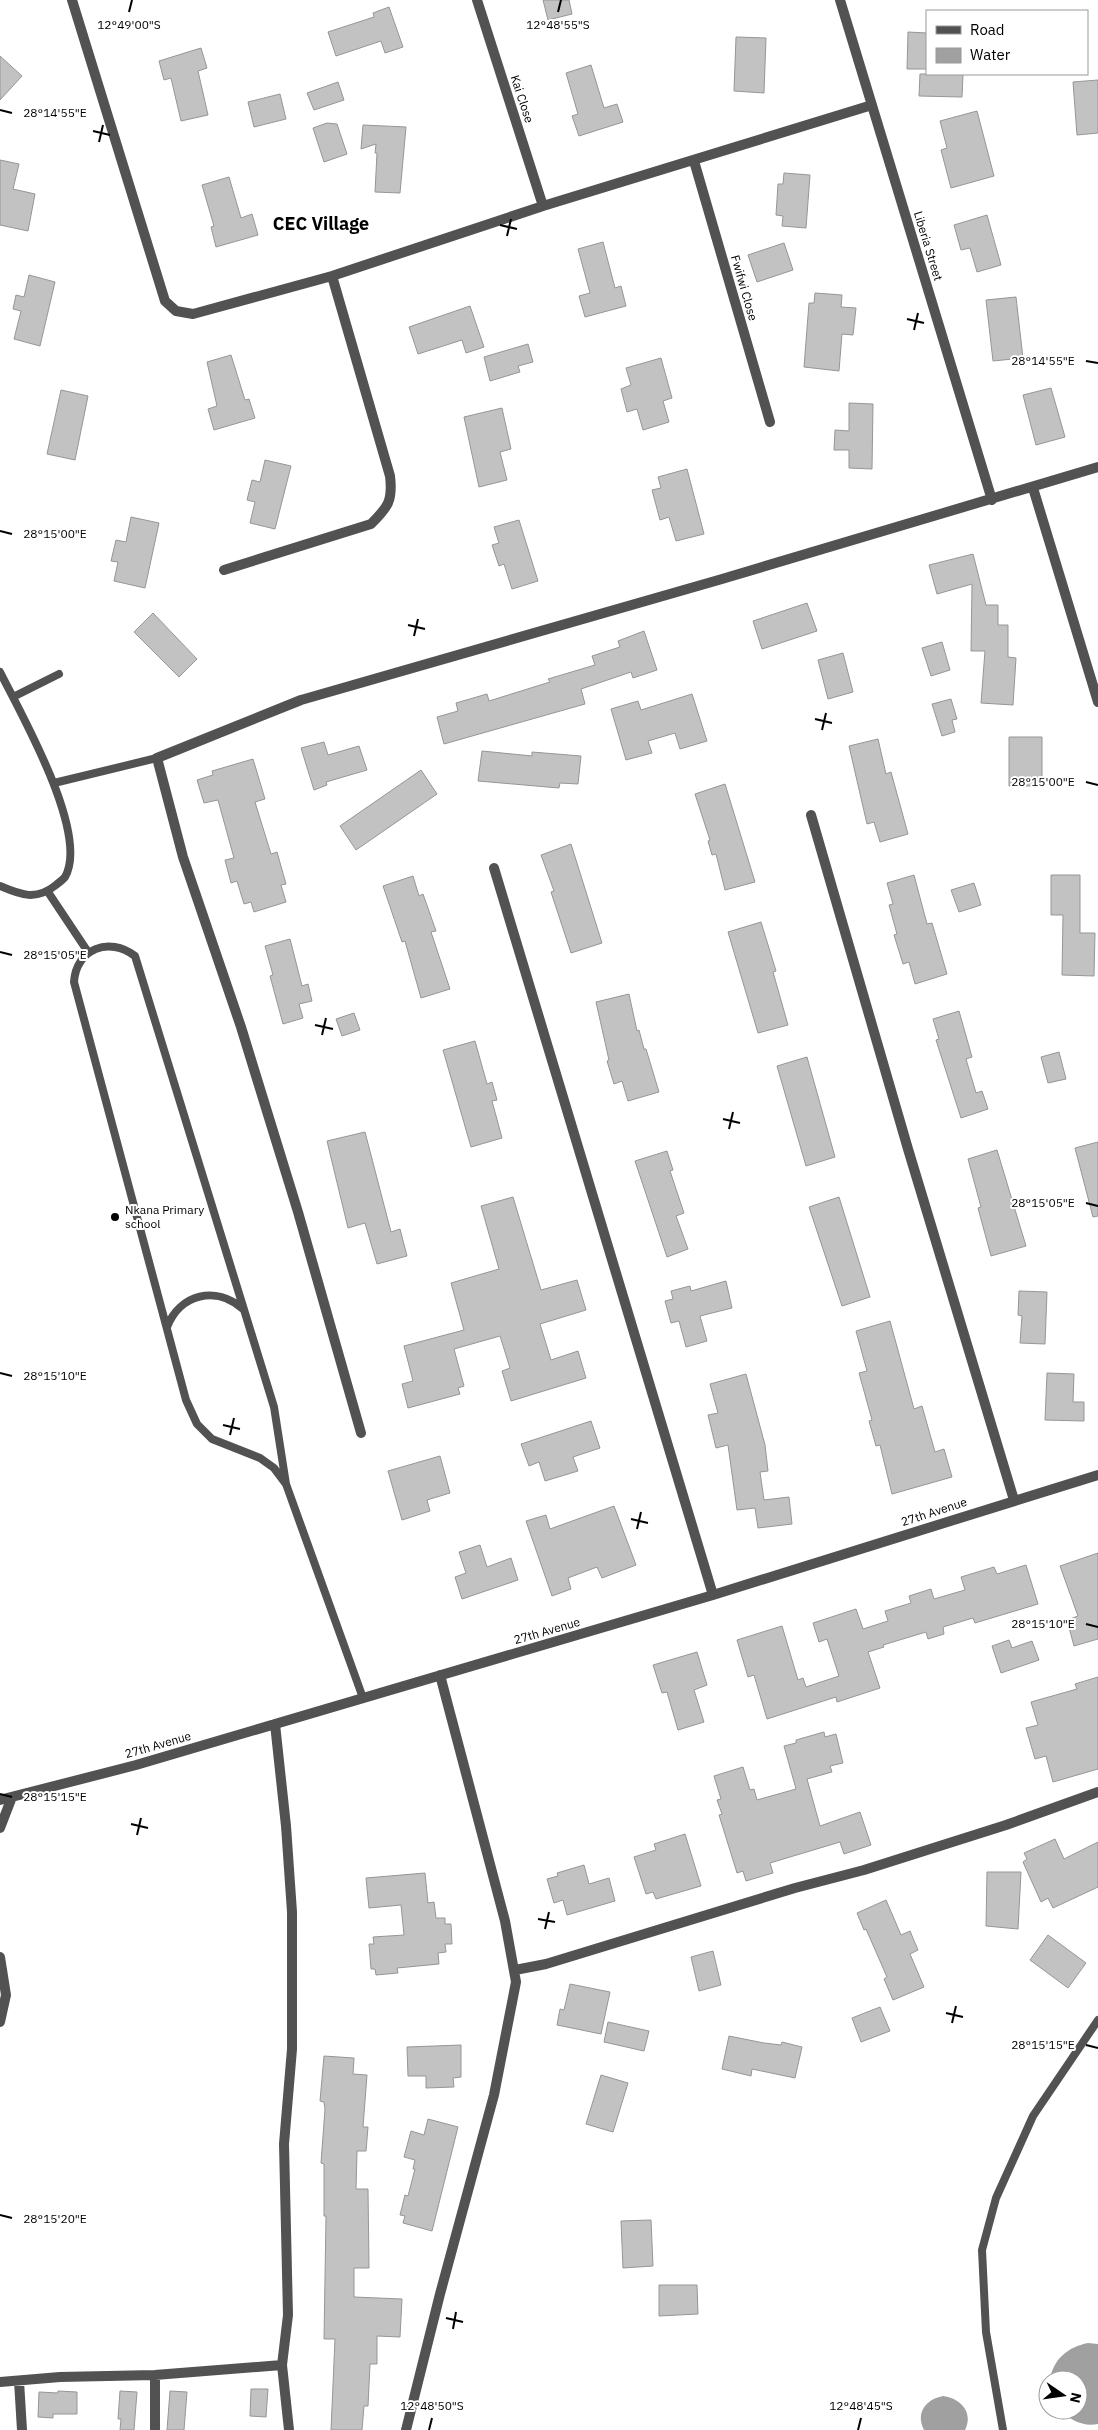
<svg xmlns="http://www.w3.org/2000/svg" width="1098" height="2430" viewBox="0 0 1098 2430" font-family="'IBM Plex Sans',sans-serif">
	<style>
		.water { fill: #a0a0a0 }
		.building { fill: #c2c2c2; stroke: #969696 }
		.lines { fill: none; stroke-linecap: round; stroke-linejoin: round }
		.service { stroke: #525252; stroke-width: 8 }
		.minor { stroke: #525252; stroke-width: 10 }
		.ticks { fill: none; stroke: #000; stroke-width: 2 }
		.poi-dot { fill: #000; stroke: #fff; stroke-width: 2 }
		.labels { text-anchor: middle; stroke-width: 4; stroke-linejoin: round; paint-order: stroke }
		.street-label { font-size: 12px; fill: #000; stroke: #fff }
		.poi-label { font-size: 12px; fill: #000; stroke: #fff; text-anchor: start }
		.district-label { font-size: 18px; font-weight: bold; fill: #000; stroke: #fff }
		.ticks-label { font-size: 12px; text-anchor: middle; fill: #000; stroke: #fff; stroke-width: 4; stroke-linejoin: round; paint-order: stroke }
	</style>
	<rect width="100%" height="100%" fill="#fff"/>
	<path class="water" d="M1088 2343 1098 2344V2424C1083 2427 1070 2420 1060 2410H1078V2380H1050C1053 2359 1068 2347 1088 2343Z
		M943 2396C960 2398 974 2412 965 2430H924C915 2413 926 2399 943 2396Z"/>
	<path class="building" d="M543 0H569L572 14 548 20Z
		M389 7 403 47 385 53 381 41 336 56 328 32 374 17 373 13Z
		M908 32 927 33V69H907Z
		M736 37 766 38 764 93 734 91Z
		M201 48 207 68 198 71 208 115 181 121 171 78 164 80 159 61Z
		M0 56 22 76 0 100Z
		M591 65 604 108 617 104 623 122 579 136 572 116 578 114 566 73Z
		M920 74H963L962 97 919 96Z
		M1098 80V133L1077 135 1073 82Z
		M338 82 344 100 314 110 307 93Z
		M280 94 286 119 254 127 248 102Z
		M977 111 994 176 951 188 941 150 947 148 940 121Z
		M327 123 337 124 347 154 324 162 313 128Z
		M363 125 406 127 400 193 375 192 377 153H375L376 144 361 149Z
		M0 160 19 164 13 189 35 194 28 231 0 225Z
		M784 173 810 175 806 228 782 226 783 216 776 215 778 184H783Z
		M229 177 241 218 252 214 258 235 216 247 211 227 214 226 202 185Z
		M987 215 1001 265 977 272 970 248 961 250 954 225Z
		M603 242 615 288 621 286 626 306 585 317 579 296 590 293 578 249Z
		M784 243 793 270 757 282 748 255Z
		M29 275 55 282 40 346 14 339 21 311 13 309 16 295 24 297Z
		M815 293 842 295 841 307 856 308 853 335 842 334 839 371 804 367 809 303H814Z
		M1016 297 1023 358 993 361 986 300Z
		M470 306 484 347 466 353 462 340 418 354 409 327Z
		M528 344 533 362 518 366 520 372 490 381 484 357Z
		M231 355 245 400 249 399 255 418 214 430 208 409 217 406 207 362Z
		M661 358 672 398 663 401 669 422 643 430 637 409 627 412 621 389 631 385 626 368Z
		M1051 388 1065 437 1036 445 1023 395Z
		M61 390 88 396 75 460 47 454Z
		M849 403 873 404 872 469 849 468V450H834L835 430 849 431Z
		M502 408 511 449 500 452 507 480 479 487 464 417Z
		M265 460 291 466 275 529 250 523 255 502 247 500 252 480 260 482Z
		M687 469 704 534 676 541 669 517 660 520 652 490 661 488 658 477Z
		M131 517 159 523 145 588 114 581 118 562 111 561 116 540 126 542Z
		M519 520 538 581 512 589 504 564 499 566 492 545 499 543 494 527Z
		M973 554 986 605H998V625H1008V657L1016 658 1013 705 981 703 985 651H971L972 584 937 594 929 565Z
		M807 603 817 631 762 649 753 621Z
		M153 613 197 659 179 677 134 632Z
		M644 631 657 670 633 678 631 672 581 689 585 704 444 744 437 717 458 711 456 703 487 694 489 701 550 682 548 679 595 665 592 656 620 647 618 641Z
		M942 642 950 670 931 676 922 648Z
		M843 653 853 692 828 699 818 660Z
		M692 694 707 741 680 749 675 733 648 741 652 753 626 760 611 709 638 701 641 710Z
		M951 699 957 719 952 720 955 732 942 736 932 704Z
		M1009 737H1042V786H1009Z
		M878 739 886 774 891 772 908 834 880 842 874 822 867 824 849 746Z
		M324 742 328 755 359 746 367 770 326 782 327 785 314 790 301 748Z
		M482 751 532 756V752L581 756 578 784 560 783 559 788 478 781Z
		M253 759 265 799 255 802 271 854 277 852 286 884 281 885 286 902 254 912 251 902 244 904 237 881 231 883 225 860 234 858 218 800 204 803 197 780 213 775 212 771Z
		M421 770 437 794 356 850 340 826Z
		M725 784 755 882 725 890 716 854 712 855 708 841 710 840 695 794Z
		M571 844 602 943 571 953 551 892 554 891 541 855Z
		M914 875 927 924 932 923 947 974 915 984 909 962 903 964 894 935 897 934 889 905 893 904 887 883Z
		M1051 875H1080V933H1095L1094 976 1062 975 1063 915H1051Z
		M413 876 419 896 423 894 436 931 431 932 450 989 421 998 405 941 402 942 383 886Z
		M974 883 981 905 959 912 951 890Z
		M761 922 776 971 773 972 788 1025 758 1033 728 932Z
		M290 939 302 986 308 984 312 1001 299 1004 303 1018 283 1024 270 976 273 975 265 946Z
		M629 994 637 1031 639 1030 644 1049H646L659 1092 628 1101 622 1081 614 1084 607 1061 609 1060 596 1002Z
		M959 1011 972 1057 966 1059 976 1093 982 1091 988 1109 961 1118 936 1040 939 1039 933 1019Z
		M354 1013 360 1030 342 1036 336 1019Z
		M475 1041 487 1084 492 1082 497 1100 492 1101 502 1138 471 1147 443 1050Z
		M1059 1052 1066 1079 1048 1083 1041 1057Z
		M807 1057 835 1157 806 1166 777 1066Z
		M365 1132 391 1232 400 1229 407 1256 377 1264 365 1223 348 1228 327 1141Z
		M1098 1142V1216L1093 1217 1075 1148Z
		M997 1150 1026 1246 991 1256 978 1208 981 1207 968 1159Z
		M667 1151 673 1170 670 1171 684 1213 676 1216 688 1249 667 1257 635 1161Z
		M513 1197 541 1290 577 1280 586 1310 540 1324 551 1360 578 1351 586 1378 511 1401 502 1371 510 1368 500 1336 454 1349 464 1386 458 1388 460 1394 408 1408 402 1384 413 1381 404 1346 464 1330 451 1283 499 1269 481 1206Z
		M839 1197 870 1297 842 1306 809 1207Z
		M726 1281 732 1308 700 1316 707 1341 686 1347 679 1321 671 1323 665 1301 673 1299 671 1291 690 1286 691 1291Z
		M1019 1291 1047 1292 1045 1344 1020 1343 1022 1316 1018 1315Z
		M890 1321 914 1409 922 1406 935 1452 944 1449 952 1477 892 1494 880 1445 876 1446 869 1421 872 1420 859 1373 867 1371 856 1331Z
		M1047 1373 1074 1374 1073 1402H1084V1421L1045 1420Z
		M746 1374 765 1445 768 1471 760 1472 764 1500 789 1497 792 1524 758 1528 755 1508 737 1510 728 1445 716 1448 708 1415 718 1413 710 1384Z
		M591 1421 600 1448 573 1457 578 1471 545 1481 539 1462 529 1466 521 1444Z
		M440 1456 450 1493 427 1500 430 1511 402 1520 388 1471Z
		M614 1506 636 1565 602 1578 597 1567 568 1578 571 1589 552 1596 526 1521 546 1515 550 1529Z
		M480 1545 487 1567 511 1558 518 1580 462 1599 455 1577 466 1573 459 1552Z
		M1098 1553V1639L1074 1646 1067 1620 1078 1616 1060 1566Z
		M1026 1565 1038 1604 975 1623 973 1618 943 1627 944 1634 928 1639 926 1632 883 1645 884 1647 868 1652 880 1688 837 1702 836 1697 767 1719 754 1675 748 1677 737 1640 782 1626 798 1680 803 1678 806 1687 839 1676 827 1639 819 1642 813 1623 856 1609 863 1629 888 1621 885 1611 911 1603 909 1596 931 1589 934 1599 965 1590 961 1577 994 1567 997 1574Z
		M1009 1640 1012 1648 1032 1641 1039 1660 1001 1673 992 1646Z
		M697 1652 707 1685 694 1690 704 1722 678 1730 667 1692 662 1693 653 1665Z
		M1098 1677V1769L1053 1782 1046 1756 1035 1759 1026 1728 1038 1725 1031 1702 1077 1689 1075 1684Z
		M824 1732 825 1737 836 1734 843 1763 830 1766 832 1772 807 1779 820 1826 860 1812 871 1845 844 1854 840 1842 770 1863 773 1873 746 1881 743 1871 737 1873 719 1815 722 1814 717 1800 721 1799 714 1776 743 1767 750 1790 754 1789 757 1800 796 1789 784 1746 796 1743V1740Z
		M685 1834 701 1886 656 1899 653 1892 646 1894 634 1857 656 1850 654 1844Z
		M1055 1839 1064 1859 1098 1842V1887L1053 1908 1048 1898 1041 1902 1023 1862 1027 1859 1024 1853Z
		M584 1865 589 1884 609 1878 615 1901 567 1915 563 1900 554 1903 547 1879 558 1876 557 1873Z
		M987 1872H1021L1018 1929 986 1926Z
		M425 1873 428 1903 434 1902 436 1918H445V1924H451L452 1944H445L446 1952 438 1953 439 1964 397 1968 398 1973 376 1975 375 1969H371L369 1944H374L373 1937 404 1935 401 1905 369 1908 366 1878Z
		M886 1900 901 1935 910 1931 918 1950 910 1954 924 1987 893 2000 884 1979 887 1977 866 1929 864 1930 857 1913Z
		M1048 1935 1086 1963 1068 1988 1030 1960Z
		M713 1951 721 1985 699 1991 691 1957Z
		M570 1984 610 1992 601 2034 557 2025 560 2009 564 2010Z
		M880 2007 890 2031 861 2042 852 2018Z
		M608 2022 649 2031 644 2051 604 2042Z
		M729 2036 764 2043 781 2045 782 2042 802 2047 795 2078 752 2069 751 2076 722 2069Z
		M461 2045V2077L453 2078 454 2087 426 2088V2076H408L407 2047Z
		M324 2056 354 2058 353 2074 367 2075 363 2127H368L366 2151H357L356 2189H368L369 2268H354V2297L402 2299 400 2337 377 2336V2364H370L368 2406H364L362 2430H331L335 2339H324L326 2216H324V2164L321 2163 325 2109 324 2102 320 2101Z
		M601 2075 628 2083 613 2132 586 2124Z
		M428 2119 458 2127 432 2231 403 2223 405 2216 400 2215 405 2195 408 2196 415 2169H413L415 2160 404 2157 411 2131 424 2135Z
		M651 2220 653 2266 623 2268 621 2221Z
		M659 2285H697L698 2314 659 2316Z
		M251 2389H268L266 2417 250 2416Z
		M58 2391 77 2392V2414H53V2418L38 2417 39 2392 58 2393Z
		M120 2391 137 2392 134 2430H120L121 2419H118Z
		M170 2391 187 2392 184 2430H167Z"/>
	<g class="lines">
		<path class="service" d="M0 672C21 714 90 834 65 877 63 880 58 883 56 885 36 901 21 895 0 886
			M13 697 59 674
			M54 783 157 758
			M48 892 88 952
			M167 1327C180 1294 216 1285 243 1309
			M286 1484 274 1407 135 956C109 936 76 949 74 982L186 1400 197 1424 212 1439 260 1458 274 1468 286 1484 363 1698
			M1003 2430 986 2332 982 2250 996 2198 1033 2116 1098 2020"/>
		<path class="minor" d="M72 0 165 301 176 311 193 314 332 276 543 206 872 105
			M477 0 543 206
			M840 0 992 500
			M694 161 770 422
			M1033 488 1098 702
			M224 570 371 524C388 507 393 501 390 476L332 276
			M811 815 908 1149 1014 1500
			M494 868 713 1595
			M361 1433 298 1212 241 1027 183 857 157 758 301 700 722 579 1098 467
			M275 1724 286 1826 292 1912V2049L284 2144 288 2315 282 2365 289 2430
			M0 1800 136 1765 713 1595 1098 1475
			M0 1828 12 1797
			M0 1957 6 1995 0 2022
			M515 1970 546 1964 795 1888 864 1870 1006 1825 1098 1792
			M155 2375V2430
			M19 2381 22 2430
			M0 2382 60 2377 155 2375 282 2365
			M406 2430 440 2294 494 2095 516 1982 505 1921 440 1675"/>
	</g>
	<path class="ticks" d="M129 12 132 0M558 12 561 0M0 110 12 113M93 131 110 135M99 142 103 125M500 225 517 229M507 236 511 219M907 319 924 323M914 330 918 313M1086 361 1098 363M0 531 12 534M408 625 425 629M414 636 418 619M815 719 832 723M822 730 826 713M1086 782 1098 785M0 952 12 955M315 1025 333 1029M322 1035 326 1018M723 1119 740 1123M729 1129 733 1112M1086 1203 1098 1206M0 1373 12 1376M223 1425 240 1429M230 1435 234 1418M631 1519 648 1523M637 1529 641 1512M1086 1624 1098 1627M0 1794 12 1797M131 1824 148 1828M137 1835 141 1818M538 1919 555 1922M545 1929 549 1912M946 2013 963 2017M952 2023 956 2006M1086 2045 1098 2048M0 2215 12 2218M446 2318 463 2322M453 2329 456 2312M429 2430 432 2418M858 2430 861 2418"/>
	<circle class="poi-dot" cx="115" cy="1217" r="5"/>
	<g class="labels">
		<g class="street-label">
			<text transform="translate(522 99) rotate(72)" y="4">Kai Close</text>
			<text transform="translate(928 246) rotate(73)" y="4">Liberia Street</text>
			<text transform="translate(744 288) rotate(74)" y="4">Fwifwi Close</text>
			<text transform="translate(934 1512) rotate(-18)" y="4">27th Avenue</text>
			<text transform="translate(547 1631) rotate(-16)" y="4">27th Avenue</text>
			<text transform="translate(158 1745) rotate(-16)" y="4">27th Avenue</text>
		</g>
		<g class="poi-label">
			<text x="125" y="1214">Nkana Primary<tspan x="125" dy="14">school</tspan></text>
		</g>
		<g class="district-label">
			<text x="321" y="230">CEC Village</text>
		</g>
	</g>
	<g class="ticks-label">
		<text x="129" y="29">12°49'00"S</text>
		<text x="558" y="29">12°48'55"S</text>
		<text x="55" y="117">28°14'55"E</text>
		<text x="1043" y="365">28°14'55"E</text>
		<text x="55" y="538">28°15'00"E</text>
		<text x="1043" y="786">28°15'00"E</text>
		<text x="55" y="959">28°15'05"E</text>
		<text x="1043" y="1207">28°15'05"E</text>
		<text x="55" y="1380">28°15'10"E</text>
		<text x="1043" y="1628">28°15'10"E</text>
		<text x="55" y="1801">28°15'15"E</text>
		<text x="1043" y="2049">28°15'15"E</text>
		<text x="55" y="2223">28°15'20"E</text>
		<text x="432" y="2410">12°48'50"S</text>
		<text x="861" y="2410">12°48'45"S</text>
	</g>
	<rect x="926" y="10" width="162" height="65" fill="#ffffff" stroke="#999999"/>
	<rect x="936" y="26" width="25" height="8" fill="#525252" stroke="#999999"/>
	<text x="970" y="35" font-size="15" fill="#000000">Road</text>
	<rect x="936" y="48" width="25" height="15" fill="#a0a0a0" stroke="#999999"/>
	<text x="970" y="60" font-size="15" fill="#000000">Water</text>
	<g transform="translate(1063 2395) rotate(103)"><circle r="24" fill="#ffffff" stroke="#999999"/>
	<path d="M0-4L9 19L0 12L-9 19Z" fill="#000000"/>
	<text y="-8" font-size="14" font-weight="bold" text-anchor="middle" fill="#000000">N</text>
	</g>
</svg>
